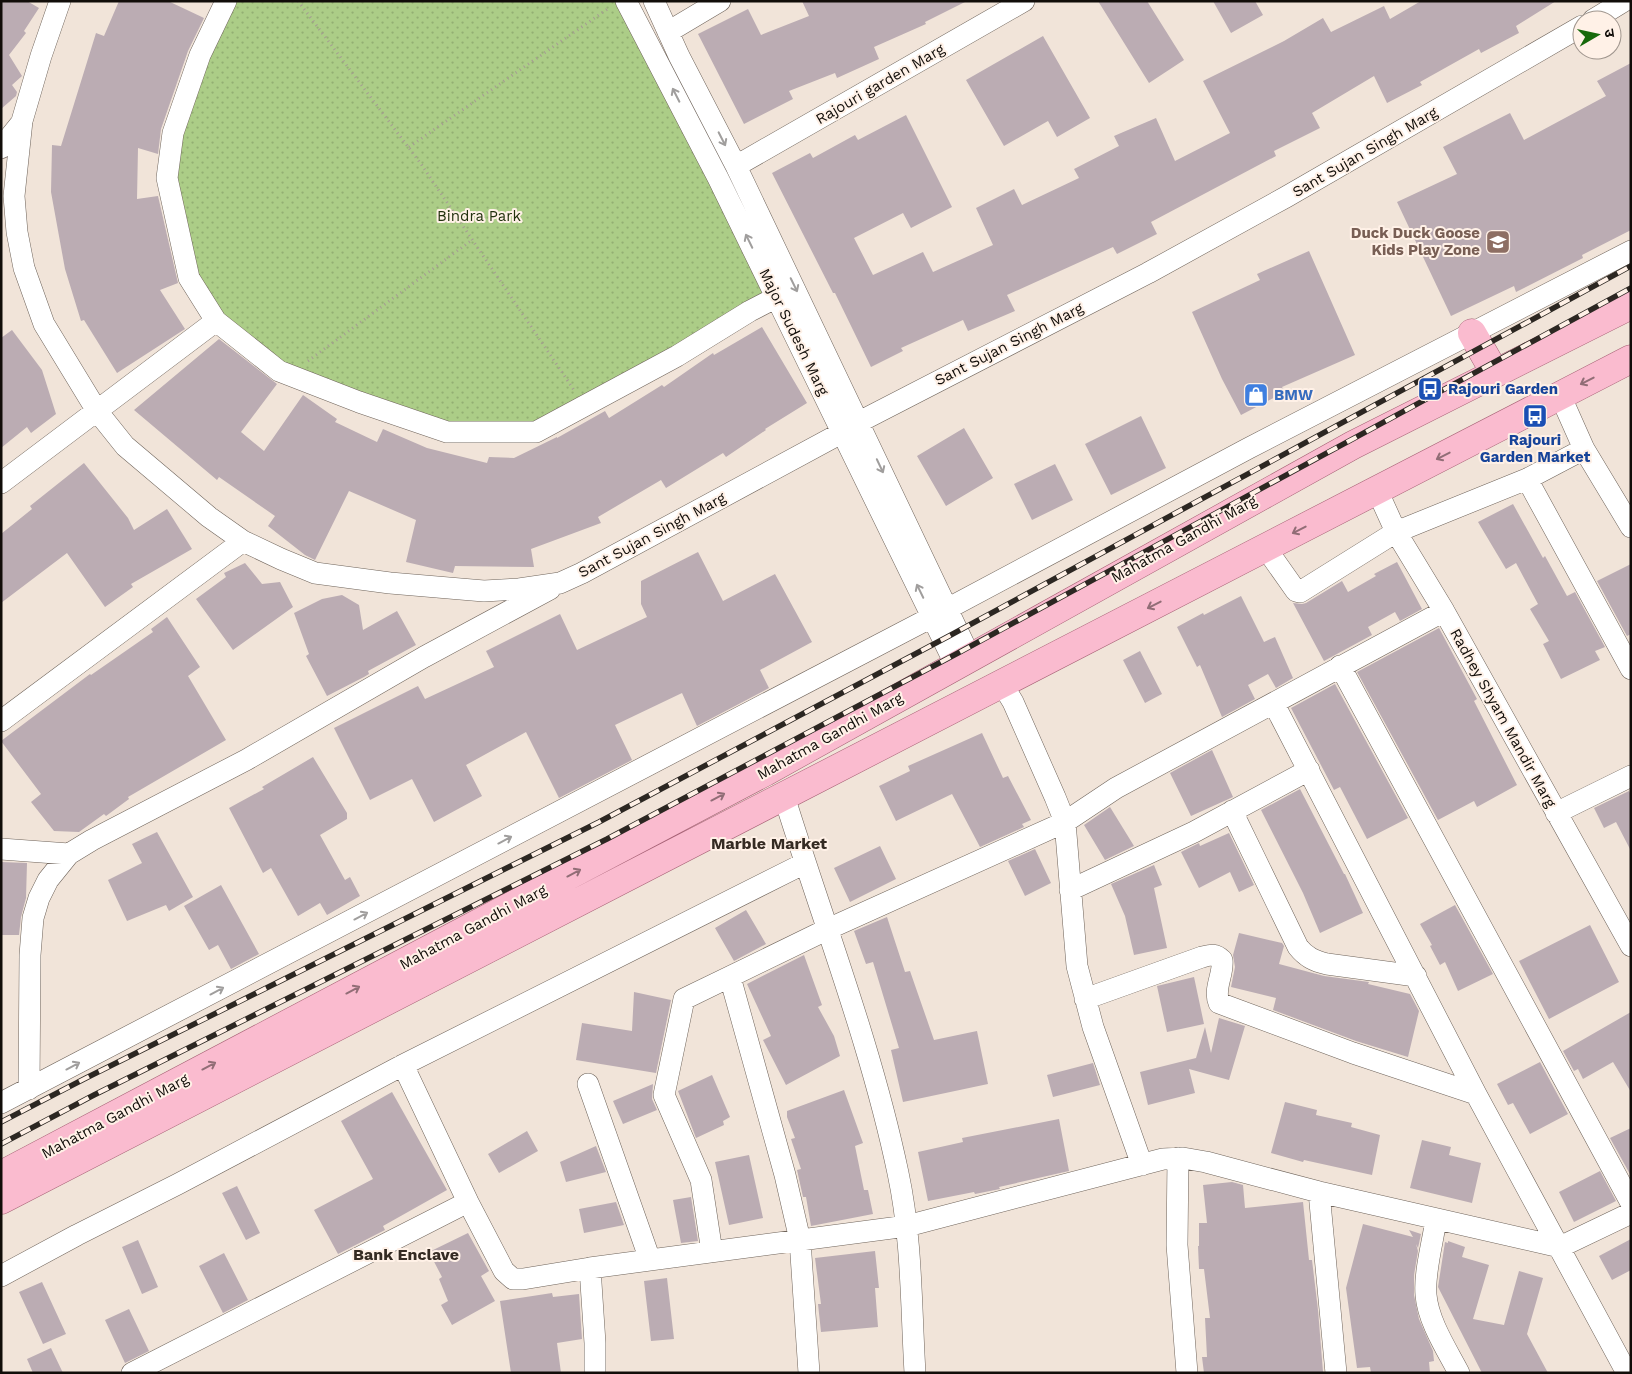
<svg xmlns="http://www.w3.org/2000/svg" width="1632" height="1374" viewBox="0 0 1632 1374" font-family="'Work Sans','Noto Sans Devanagari',sans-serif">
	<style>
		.grass { fill: url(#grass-dots) }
		.building { fill: #bbacb3 }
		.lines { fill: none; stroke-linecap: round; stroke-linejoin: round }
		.minor-casing { stroke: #6f645b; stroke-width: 22 }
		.major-casing { stroke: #a66175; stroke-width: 29 }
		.path { stroke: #a59b93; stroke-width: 3; stroke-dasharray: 1 4; stroke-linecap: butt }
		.minor { stroke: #fff; stroke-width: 21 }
		.major { stroke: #fabbcf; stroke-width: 28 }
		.rail-casing { stroke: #2c2722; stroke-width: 5.5 }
		.rail { stroke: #fff1e7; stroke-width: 4; stroke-dasharray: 11; stroke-linecap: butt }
		.oneway { stroke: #a09e9d }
		.oneway2 { stroke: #916d76 }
		.labels { text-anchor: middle; stroke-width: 4; stroke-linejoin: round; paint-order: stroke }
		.street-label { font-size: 15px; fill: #110d09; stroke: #fff1e7 }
		.park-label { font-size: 15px; fill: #22310e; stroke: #fff1e7 }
		.education-label { font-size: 15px; font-weight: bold; fill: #785e54; stroke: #fff1e7; text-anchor: end }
		.transit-label { font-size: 15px; font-weight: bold; fill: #164399; stroke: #fff1e7; text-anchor: start }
		.shop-label { font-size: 15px; font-weight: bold; fill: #366cbe; stroke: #fff1e7; text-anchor: start }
		.neighbourhood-label { font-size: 16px; font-weight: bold; fill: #352b23; stroke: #fff1e7 }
	</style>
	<defs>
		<pattern id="grass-dots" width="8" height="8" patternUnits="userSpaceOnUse" patternTransform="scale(1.25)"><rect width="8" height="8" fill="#accd87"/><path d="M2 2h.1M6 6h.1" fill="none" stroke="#93af73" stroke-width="1.8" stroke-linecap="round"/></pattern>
	</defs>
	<rect width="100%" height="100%" fill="#f1e4d9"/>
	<path class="grass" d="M226 1H626L777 297 536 432H447L289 375 216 321 189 278 167 178Z"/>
	<path class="building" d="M1 1H27L39 8 24 31 26 33 9 55 22 76 12 85 17 92 16 96 1 109Z
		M119 1H168L204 18 188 51 161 129 158 154 138 148 137 199 158 196 178 283 160 290 185 329 117 373 84 320 81 321 65 269 51 192 52 145 61 146 96 33 104 36Z
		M802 1H967L925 22 926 24 874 47 879 59 837 78 835 73 789 91 793 99 744 124 698 34 748 9 761 35 809 16Z
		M1098 1H1147L1184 60 1149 83Z
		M1213 1H1255L1263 15 1231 33Z
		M1421 1H1556L1516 26 1519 33 1481 53 1479 49 1420 82 1422 85 1387 103 1374 76 1312 113 1320 128 1274 151 1276 156 1151 222 1157 234 1117 254 1113 247 1007 295 1015 311 968 331 963 320 901 348 903 351 871 367 835 293H833L772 173 810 153 813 158 855 135 858 140 906 115 952 207 911 228 903 213 854 238 873 275 923 252 933 272 993 245 976 208 1014 189 1022 205 1079 178 1074 169 1119 146 1114 136 1156 118 1175 161 1230 133 1203 81 1284 41 1323 18 1331 32 1384 6 1390 19Z
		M1043 36 1090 118 1057 137 1048 121 1004 146 966 80Z
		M1631 63V230L1582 255 1583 258 1516 292 1514 286 1451 316 1397 202 1457 174 1443 147 1510 113 1524 140 1606 96 1597 81Z
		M1309 251 1355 355 1282 387 1285 392 1241 415 1222 379 1192 312 1260 280 1257 274Z
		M762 327 807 403 765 429 766 430 726 457 723 453 666 488 661 480 598 517 601 523 531 549 534 567 455 566 453 573 406 562 416 520 349 491 315 560 305 555 268 526 275 516 219 477 217 480 134 410 219 339 277 384 241 432 264 451 303 395 337 419 335 422 377 442 383 429 427 448 487 463 489 457 514 458 557 437V438L605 411 609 418 662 385 664 387 713 353 714 355Z
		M12 330 42 370 56 414 31 433 27 427 1 448V338Z
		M1141 416 1166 468 1111 495 1085 444Z
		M964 428 993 478 946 506 917 456Z
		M84 463 128 518 134 530 167 509 192 549 131 584 133 587 105 607 67 553 1 603V534L32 509 30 506Z
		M1055 464 1073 500 1032 520 1014 484Z
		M1513 504 1543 558 1545 556 1567 596 1575 592 1605 647 1595 651 1600 660 1561 679 1543 644 1549 641 1530 609 1538 604 1516 563 1506 569 1478 522Z
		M698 552 723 601 775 574 812 642 760 670 769 688 697 726 682 693 615 725 632 760 559 798 526 732 466 765 482 796 434 822 412 779 370 800 334 728 418 686 425 699 494 667 486 651 560 614 577 650 647 617 641 604V581Z
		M1397 562 1422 609 1400 621 1395 612 1368 627 1372 635 1324 661 1293 603 1302 604 1306 603 1342 581 1348 592 1376 576 1374 574Z
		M245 563 262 584 280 582 293 607 233 650 196 599 226 577 224 573Z
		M1631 564V634L1627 636 1597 581Z
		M342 595 359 605 363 630 397 611 416 645 368 671 369 674 364 677 327 696 306 656 309 654 294 613 322 599Z
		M1241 596 1264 642 1275 637 1293 678 1276 688 1268 674 1248 685 1255 699 1222 717 1200 665 1197 667 1177 627 1203 613 1204 615Z
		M167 617 200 667 188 676 226 740 128 797 129 799 106 816 104 814 79 832 54 831 31 802 41 794 1 741 90 674 91 675 153 632 151 629Z
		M1439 628 1477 699 1474 701 1517 785 1477 807 1474 801 1438 820 1357 672Z
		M1140 651 1162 694 1145 703 1123 660Z
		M1335 684 1408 818 1367 839 1340 787 1334 790 1291 708Z
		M982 733 1003 778 1008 776 1031 820 1022 824 1024 827 980 847 952 794 896 821 879 786 910 771 908 766Z
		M1212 750 1233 797 1191 816 1170 773Z
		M313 757 347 813V819L320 835 345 880 350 877 360 896 327 915 320 903 298 916 271 868 263 873 229 808 264 789 262 787Z
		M1300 789 1344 874H1345L1363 913 1320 933 1303 893 1261 810Z
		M1629 791 1631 795V851L1616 822 1604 828 1594 808Z
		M1110 807 1134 846 1105 860 1084 825Z
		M157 832 193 897 169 911 166 905 127 921 108 880 142 863 132 844Z
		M1229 833 1254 885 1239 892 1230 872 1199 888 1181 852 1199 843 1200 846Z
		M880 846 896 879 850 902 834 868Z
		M1035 849 1051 883 1025 896 1008 861Z
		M1 862 27 863 26 898 21 917 19 935H1Z
		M1154 865 1162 885 1154 888 1167 948 1134 955 1125 916 1111 884Z
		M221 885 259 954 231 969 218 945 209 950 184 906Z
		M1455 905 1493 974 1458 991 1445 962 1440 965 1430 946 1432 945 1420 924Z
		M746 910 766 944 734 961 715 928Z
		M887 917 905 972 910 971 934 1040 977 1031 988 1084 903 1102 891 1050 899 1048 873 962 866 964 854 931Z
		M1590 925 1619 982 1549 1019 1519 961Z
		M1239 933 1282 943 1284 946 1279 964 1324 976 1369 982 1368 984 1410 994 1419 1011 1408 1057 1356 1041 1273 1010 1276 998 1231 987 1235 967 1233 955Z
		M804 955 822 1005 818 1007 834 1036 840 1056 786 1085 763 1040 771 1036 747 984Z
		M1194 977 1204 1024 1167 1032 1157 986Z
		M634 992 671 1000 656 1073 576 1060 582 1023 632 1031Z
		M1631 1012V1092L1613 1062 1583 1079 1578 1069 1574 1071 1563 1051Z
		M1219 1018 1245 1026 1229 1080 1189 1069 1195 1093 1148 1105 1140 1072 1196 1058 1205 1027 1211 1053Z
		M1540 1062 1568 1114 1530 1134 1513 1103 1508 1105 1497 1084Z
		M1093 1063 1100 1085 1053 1097 1047 1075Z
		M712 1075 730 1117 723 1121 724 1125 696 1138 678 1091Z
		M653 1084 652 1099 657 1110 623 1124 613 1101Z
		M844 1090 863 1143 855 1146 864 1190H868L873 1214 811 1226 806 1197H803L797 1170 801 1169 791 1139 795 1138 787 1117V1111Z
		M392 1092 447 1190 383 1226 385 1230 338 1254 314 1210 373 1179 341 1121Z
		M1285 1102 1317 1110 1316 1115 1352 1123 1351 1127 1380 1135 1372 1175 1304 1160 1303 1162 1271 1153Z
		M1059 1119 1069 1171 999 1187 1000 1189 975 1194 974 1192 928 1201 918 1152 963 1142 962 1138Z
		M1631 1128V1176L1610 1138Z
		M527 1131 538 1151 499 1173 488 1154Z
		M1422 1140 1451 1147 1449 1155 1481 1163 1472 1203 1410 1188Z
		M596 1146 606 1172 566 1182 560 1162Z
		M749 1155 763 1218 729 1225 715 1162Z
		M1600 1171 1616 1201 1574 1222 1559 1192Z
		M1232 1182 1243 1185 1245 1208 1303 1202 1309 1260H1312L1318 1310 1323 1372 1204 1373 1202 1357H1207L1205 1318H1210L1204 1269H1199L1198 1246H1199V1223H1207L1203 1185Z
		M237 1186 260 1233 246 1240 222 1193Z
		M691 1197 698 1241 681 1243 673 1200Z
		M616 1202 624 1225 584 1233 579 1209Z
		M1363 1224 1413 1237 1409 1230 1421 1234 1418 1248 1416 1244 1418 1251 1414 1275V1295L1419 1319 1433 1351 1434 1361 1429 1362 1430 1373H1371L1370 1367 1357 1368 1346 1288Z
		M468 1233 489 1271 481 1276 495 1301 452 1325 441 1305 448 1301 439 1279 442 1277 429 1252Z
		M1631 1239V1270L1612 1280 1599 1256Z
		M138 1240 158 1287 142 1294 122 1247Z
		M1448 1241 1465 1247 1462 1257 1489 1265 1473 1319 1504 1325 1519 1271 1543 1278 1527 1334 1548 1373H1482L1438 1287 1445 1242 1448 1243Z
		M875 1251 879 1288H875L878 1327 821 1332 818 1304H821L815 1258Z
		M224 1253 248 1300 223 1313 199 1266Z
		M667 1278 674 1339 651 1341 644 1281Z
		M42 1282 66 1334 43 1344 19 1292Z
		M552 1293 553 1297 579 1294 582 1339 557 1343 561 1373H511L500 1301Z
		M129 1309 149 1351 125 1363 105 1320Z
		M51 1348 63 1373H33L27 1359Z"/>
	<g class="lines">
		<defs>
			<path id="minor" d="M60 1 41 56 22 121 14 196 17 232 24 268 44 324 97 411 125 446 209 517 243 541 281 559 315 573 390 583 484 591 519 589 560 583 582 573 843 432 859 422 1148 273 1286 197 1582 26
				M226 1 200 55 173 133 167 178 189 278 216 321 279 371 359 402 447 432H536L677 356 750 311 777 297
				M626 1 718 178 956 666
				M654 1 679 56 736 166 971 659
				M1593 20 1624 1
				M668 32 720 1
				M1 148 22 122
				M736 166 1024 1
				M1560 395 1584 449 1631 527
				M1527 479 1631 669
				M1 483 216 321
				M1377 490 1396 532 1444 611 1631 946
				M1265 547 1296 591 1300 592 1396 532 1527 479 1584 449
				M1340 666 1631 1203
				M1002 684 1013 702 1055 797 1065 822 1077 966 1093 1027 1142 1165
				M1274 704 1476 1094 1627 1373
				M1 721 243 541
				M784 796C823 922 871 1044 898 1173 912 1238 911 1306 915 1373
				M1232 811 1298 947C1306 957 1314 961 1327 964L1416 976
				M1556 813 1631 776
				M1 849 69 854
				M1070 890 1194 832 1309 770
				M730 977 785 1175 800 1240 809 1373
				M1085 999 1202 957C1210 955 1215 953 1222 960 1224 974 1213 989 1219 1003L1353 1053 1476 1094
				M403 1065 468 1202 504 1271 513 1279H523L590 1268 907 1226 1163 1159 1183 1158 1206 1162 1319 1192 1560 1247 1631 1213
				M588 1084 650 1260
				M29 1089 30 955 33 918 39 898 48 880 69 854 92 840 246 760 424 657 550 589
				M1 1103 932 617 1249 448 1631 251
				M1178 1158 1177 1245 1187 1373
				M1319 1192 1336 1373
				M1436 1219C1433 1242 1424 1272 1426 1295 1428 1321 1447 1350 1459 1373
				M712 1252 701 1180 664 1095 684 999 828 929 1065 822 1116 788 1444 611
				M590 1268 595 1343V1373
				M1 1276 77 1235 178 1184 403 1065 805 863
				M132 1373 468 1202"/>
			<path id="major" d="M1472 333 1495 373
				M1 1175 765 772 1353 445 1631 305
				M1 1200 1631 359"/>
		</defs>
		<use href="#minor" class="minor-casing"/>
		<use href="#major" class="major-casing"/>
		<path class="path" d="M298 1 421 164 574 390
			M409 147 609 8
			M308 361 472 240"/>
		<use href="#minor" class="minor"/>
		<use href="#major" class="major"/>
		<defs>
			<path id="rail" d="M1 1122 86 1078 599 822 949 636 1631 266
				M1 1144 94 1095 607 839 958 653 1631 288"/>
		</defs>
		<use href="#rail" class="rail-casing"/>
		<use href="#rail" class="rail"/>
	</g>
	<defs><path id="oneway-shaft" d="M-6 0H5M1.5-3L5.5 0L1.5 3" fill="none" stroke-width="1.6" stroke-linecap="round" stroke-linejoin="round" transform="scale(1.25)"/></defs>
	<g class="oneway">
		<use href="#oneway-shaft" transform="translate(676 95) rotate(-117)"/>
		<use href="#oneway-shaft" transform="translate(722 139) rotate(63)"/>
		<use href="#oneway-shaft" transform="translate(749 241) rotate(-116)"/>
		<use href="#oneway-shaft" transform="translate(794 285) rotate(64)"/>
		<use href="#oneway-shaft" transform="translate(880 466) rotate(65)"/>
		<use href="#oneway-shaft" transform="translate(920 591) rotate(-116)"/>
		<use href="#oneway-shaft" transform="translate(505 840) rotate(-28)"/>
		<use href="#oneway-shaft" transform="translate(361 916) rotate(-28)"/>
		<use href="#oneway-shaft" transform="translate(217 991) rotate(-28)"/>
		<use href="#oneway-shaft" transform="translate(73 1066) rotate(-28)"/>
	</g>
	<g class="oneway2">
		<use href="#oneway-shaft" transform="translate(1587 381) rotate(153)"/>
		<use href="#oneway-shaft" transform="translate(1443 456) rotate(153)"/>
		<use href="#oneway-shaft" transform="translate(1299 530) rotate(153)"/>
		<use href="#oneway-shaft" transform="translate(1154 605) rotate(153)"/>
		<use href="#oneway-shaft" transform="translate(718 797) rotate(-28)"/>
		<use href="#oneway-shaft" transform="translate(574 873) rotate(-28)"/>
		<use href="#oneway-shaft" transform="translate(353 990) rotate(-28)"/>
		<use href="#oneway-shaft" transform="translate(209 1066) rotate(-28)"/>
	</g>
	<defs>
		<symbol id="school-square" viewBox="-11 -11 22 22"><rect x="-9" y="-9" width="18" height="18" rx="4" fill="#8d6e63" stroke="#fff1e7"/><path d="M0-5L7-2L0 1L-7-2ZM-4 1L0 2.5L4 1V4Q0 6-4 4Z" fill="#fff"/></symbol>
		<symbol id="bus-square" viewBox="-11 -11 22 22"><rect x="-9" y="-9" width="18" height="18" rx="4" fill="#1a4fb4" stroke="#fff1e7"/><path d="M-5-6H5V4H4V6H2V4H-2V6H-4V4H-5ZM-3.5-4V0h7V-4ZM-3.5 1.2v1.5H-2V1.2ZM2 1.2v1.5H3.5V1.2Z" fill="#fff"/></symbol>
		<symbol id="shop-square" viewBox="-11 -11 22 22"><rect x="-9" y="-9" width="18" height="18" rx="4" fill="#3f7fe0" stroke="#fff1e7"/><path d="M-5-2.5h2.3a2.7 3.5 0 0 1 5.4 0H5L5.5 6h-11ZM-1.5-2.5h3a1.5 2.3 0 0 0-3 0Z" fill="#fff"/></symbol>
	</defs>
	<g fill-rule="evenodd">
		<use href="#school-square" x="1484" y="228" width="28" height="28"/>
		<use href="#bus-square" x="1416" y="375" width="28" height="28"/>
		<use href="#shop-square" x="1242" y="381" width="28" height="28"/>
		<use href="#bus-square" x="1521" y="402" width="28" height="28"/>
	</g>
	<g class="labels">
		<g class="street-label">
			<text transform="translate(880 84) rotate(-30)" y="5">Rajouri garden Marg</text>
			<text transform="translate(1365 152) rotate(-30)" y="5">Sant Sujan Singh Marg</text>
			<text transform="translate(794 332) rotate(64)" y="5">Major Sudesh Marg</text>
			<text transform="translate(1009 344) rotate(-27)" y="5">Sant Sujan Singh Marg</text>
			<text transform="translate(652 535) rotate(-28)" y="5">Sant Sujan Singh Marg</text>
			<text transform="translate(1184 539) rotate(-29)" y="5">Mahatma Gandhi Marg</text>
			<text transform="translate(1503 718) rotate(61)" y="5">Radhey Shyam Mandir Marg</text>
			<text transform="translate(830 736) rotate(-29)" y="5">Mahatma Gandhi Marg</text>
			<text transform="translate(473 927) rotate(-28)" y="5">Mahatma Gandhi Marg</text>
			<text transform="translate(115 1116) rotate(-28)" y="5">Mahatma Gandhi Marg</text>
		</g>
		<g class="park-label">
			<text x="479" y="221">Bindra Park</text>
		</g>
		<g class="education-label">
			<text x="1480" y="238">Duck Duck Goose<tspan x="1480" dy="17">Kids Play Zone</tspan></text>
		</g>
		<g class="transit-label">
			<text x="1448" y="394">Rajouri Garden</text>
			<text x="1535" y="445" text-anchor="middle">Rajouri<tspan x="1535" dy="17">Garden Market</tspan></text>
		</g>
		<g class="shop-label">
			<text x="1274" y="400">BMW</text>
		</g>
		<g class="neighbourhood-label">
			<text x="769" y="849">Marble Market</text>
			<text x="406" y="1260">Bank Enclave</text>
		</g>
	</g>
	<rect width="1632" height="1374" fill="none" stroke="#110d09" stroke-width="5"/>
	<g transform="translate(1597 35) rotate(81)"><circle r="24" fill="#fff1e7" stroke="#a0968e"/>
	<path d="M0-4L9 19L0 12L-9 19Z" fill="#16690b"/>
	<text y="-8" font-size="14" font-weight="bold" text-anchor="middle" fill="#110d09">उ</text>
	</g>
</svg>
